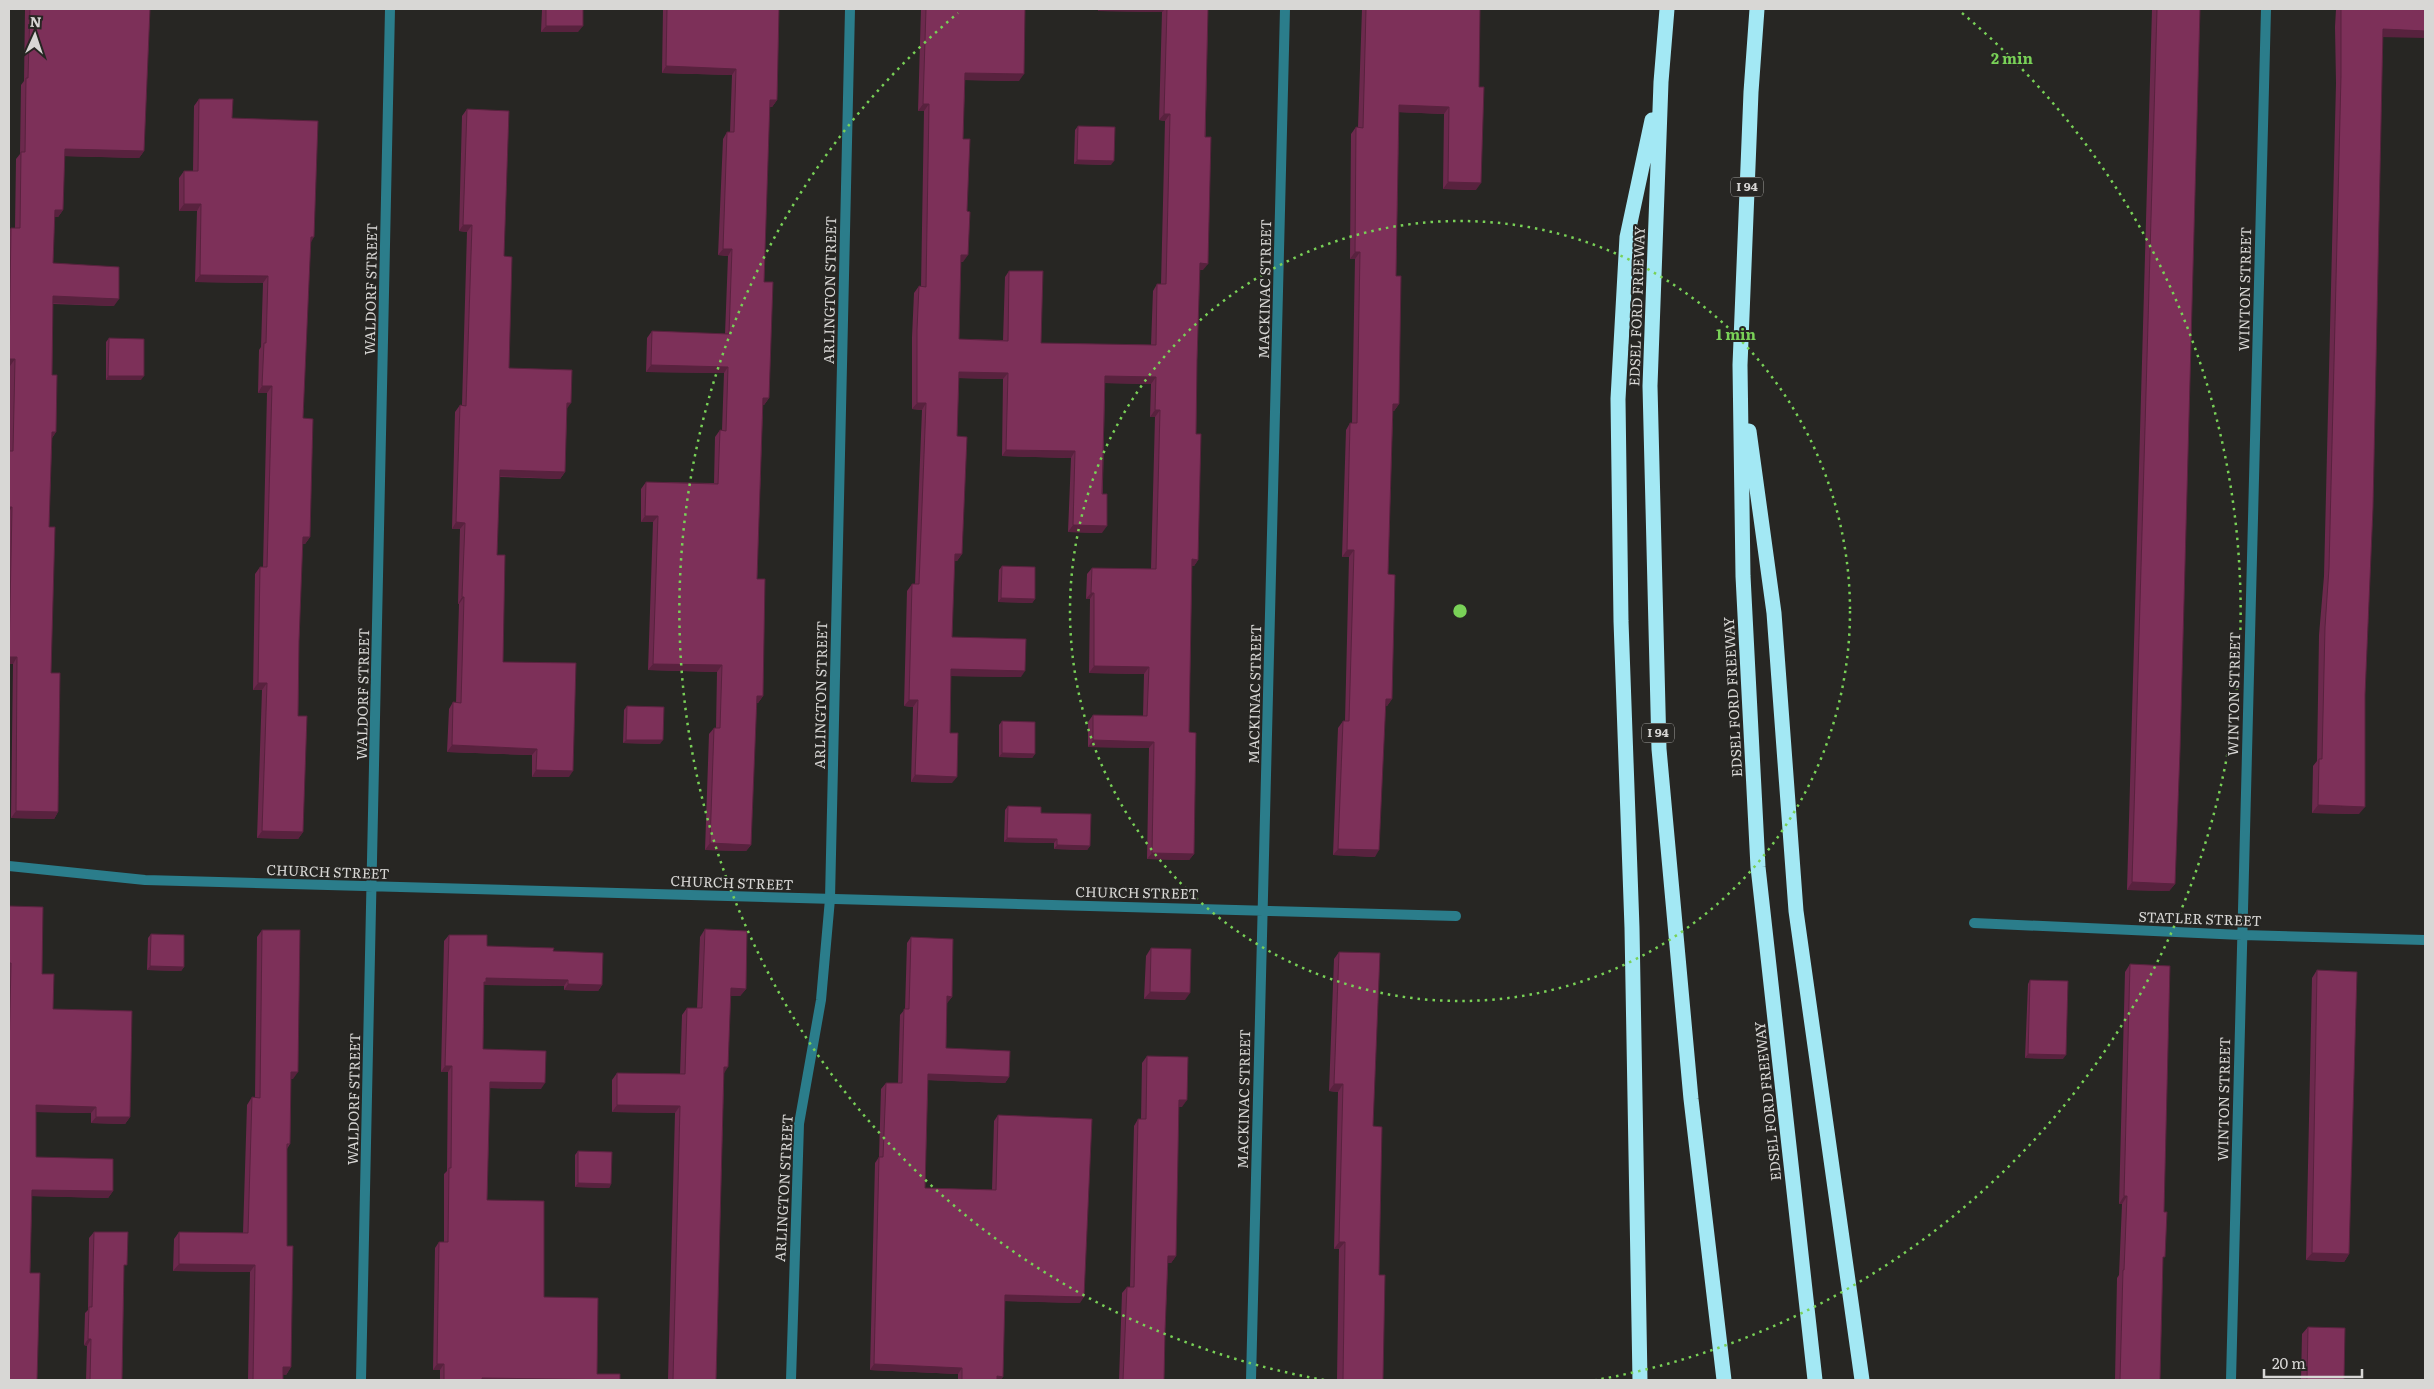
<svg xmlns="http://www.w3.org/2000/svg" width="2434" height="1389" viewBox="0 0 2434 1389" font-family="Literata,serif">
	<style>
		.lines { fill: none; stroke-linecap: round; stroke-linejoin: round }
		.street { stroke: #2b7d8b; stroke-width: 10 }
		.highway { stroke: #a3e8f4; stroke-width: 15 }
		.wall { fill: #6c294d }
		.shaded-wall { fill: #58223e }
		.building { fill: #7d3059; stroke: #58223e }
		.ring { fill: none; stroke: #79d157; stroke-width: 2.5; stroke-dasharray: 2.5 5 }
		.labels { text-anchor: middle; stroke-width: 4; stroke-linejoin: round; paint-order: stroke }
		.shield { fill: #272623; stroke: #a3a2a0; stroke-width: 1 }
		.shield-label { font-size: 12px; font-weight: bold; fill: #d8d7d5 }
		.street-label { font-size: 14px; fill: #d8d7d5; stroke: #272623 }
		.centre { fill: #79d157; stroke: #272623; stroke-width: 2.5 }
		.ring-label { font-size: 15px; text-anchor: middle; font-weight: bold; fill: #79d157; stroke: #272623; stroke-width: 4; stroke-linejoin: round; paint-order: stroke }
	</style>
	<rect width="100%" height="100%" fill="#272623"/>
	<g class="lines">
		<path class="street" d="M9 866 145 880 1456 916
			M1974 923 2242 935 2425 940
			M361 1380 390 9
			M791 1380 799 1124 821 1000 830 899 850 9
			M1251 1380 1285 9
			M2231 1380 2266 9"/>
		<path class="highway" d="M1667 9 1661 82 1650 386 1659 749 1691 1099 1724 1380
			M1757 9 1751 92 1740 365 1743 576 1758 867 1815 1380
			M1749 431 1774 613 1796 911 1862 1380
			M1640 1380 1632 928 1621 621 1618 399 1627 237 1652 120"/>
	</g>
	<path class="wall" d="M25 9H150L144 151 139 158 64 156 63 210 58 217H54L53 263 114 306 53 304 52 375 56 432 52 438 49 527 51 673 58 812 54 819 11 818 13 664H9V421L10 366H9V231L11 228H15L16 159 20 154 21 85 24 81Z
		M494 9H583L578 32H541L542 10Z
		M663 9H779L777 100 772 107H769L764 282 769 398 764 405H763L757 579 763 696 758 703H756L751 845 746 851 705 850 709 734 714 728H716L717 672 648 670 653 522H641V489L646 482 714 483 715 437 720 430H722L724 373 646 372 647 338 652 331 725 334 728 256 718 255 723 139 727 132H730L732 75 662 73Z
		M921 9H1025L1019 81 965 80 963 139V262H961L959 339 1003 340 1005 277 1009 271 1041 343 1151 345 1153 291 1157 284H1161L1165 121 1159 120 1162 12 1098 11V9H1208L1203 270H1200L1197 360 1196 434 1198 560 1194 566H1192L1189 732 1194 854 1189 860 1147 859 1149 748 1088 747V722L1093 715 1143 716 1144 674 1089 673 1090 599H1086L1087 574 1092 568 1151 569 1155 417H1150L1151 384 1105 383 1102 533 1068 532 1071 458 1002 456 1003 379 959 378 957 436 962 554 957 561H954L952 637 1021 677 951 676 950 733 952 783 911 782 913 707 904 706 907 591 912 584H915L922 410 912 409V337L914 293 919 286 921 287 924 111H918Z
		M1362 9H1480L1476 190 1443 189 1444 114 1399 112 1396 276 1399 404 1394 411H1393L1388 574 1392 699 1387 706H1385L1375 857 1333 855 1338 728 1343 721H1345L1349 557H1342L1346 430 1350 423H1352L1355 259H1350L1351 134 1356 127H1358Z
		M2152 9H2200L2175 884 2169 891 2127 890Z
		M2336 9H2425L2383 37 2359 814 2312 813 2313 766 2317 761 2319 635 2324 576 2336 83 2335 27Z
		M199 99 232 118 310 243 303 418 310 537 305 544H302L299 641 298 716 303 832 298 839 257 838 262 690H253L255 574 260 567H263L267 393H258L259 350 261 347 263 283 195 282 197 211H179V178L184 171H193L194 106Z
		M467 109 504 256 509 368 567 409 565 472 560 479 499 477 497 555 503 662 569 777H532V755L447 752 449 709 453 702 456 703 459 604H458L460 529H452L455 412 460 405H462L467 232 459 231 462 116Z
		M1078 126 1111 165 1074 164 1075 130Z
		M109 338 141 380H106V342Z
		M1002 566 1035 599 1032 603 998 602 999 570Z
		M627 706 660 744 623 743 624 710Z
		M1002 721 1035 754 1032 758 999 757V725Z
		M1008 806 1041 813 1090 846 1087 850 1054 849V843L1004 842 1005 810Z
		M9 906 42 974 53 1009 130 1117 125 1124 91 1123V1113L36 1112V1157L113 1191 108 1198 32 1196 30 1273 9 1380Z
		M705 929 746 989 740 996H730L724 1074 716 1380H668L675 1113 612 1112V1080L617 1073 680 1074 682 1015 687 1008H697L700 937Z
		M262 930 293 1079H291L290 1144 287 1149V1246L291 1367 286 1375 283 1374V1380H248L250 1272 173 1271 174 1239 179 1232 243 1233 247 1105 252 1097H255L257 937Z
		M151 934 184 967 181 971 147 970 148 938Z
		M449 935 487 946 553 951 602 985 598 991 564 990V986L484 985 483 1049 541 1089 490 1088 487 1200 544 1297 597 1374 620 1380H440V1370H433L435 1248 439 1242H444V1174L447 1171 448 1072H441L444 941Z
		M911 937 952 997 947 1003 946 1048 1009 1077 1005 1083 928 1080 925 1188 992 1190 994 1121 998 1115 1080 1303 1005 1301 1001 1380H958V1374L870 1370 875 1163 879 1157 881 1089 886 1083H898L900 1015 905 1009 907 943Z
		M1151 948 1185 1000 1144 999 1146 956Z
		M1339 952 1373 1126 1383 1380H1337L1339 1249H1334L1338 1092 1329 1091 1334 959Z
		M2130 964 2163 1259 2160 1380H2115L2117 1278 2119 1275 2122 1204H2119L2125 972Z
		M2317 970 2349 1254 2344 1262 2306 1260 2312 978Z
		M2030 980 2063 1059 2025 1058 2028 984Z
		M1147 1056 1182 1107H1178L1176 1256 1171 1263H1168L1165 1331 1164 1380H1119L1122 1293 1127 1287H1130L1134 1126 1138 1119H1141L1142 1063Z
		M578 1151 611 1184 609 1188 575 1187V1155Z
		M94 1232 124 1270 122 1380H132H86L87 1346 84 1345 85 1313 88 1310 89 1238Z
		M2308 1327 2344 1380H2301L2302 1334Z"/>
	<path class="shaded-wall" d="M494 9H543L542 10Z
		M1099 9H1165L1162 12 1098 11Z
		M546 26H583L578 32H541Z
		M2383 29 2425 31V38L2378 37Z
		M666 66 736 69 732 75 662 73Z
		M965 73 1024 74 1019 81 961 80Z
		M770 100H777L772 107 765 106Z
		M923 104H929L924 111H918Z
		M1399 105 1449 107 1444 114 1394 112Z
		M1164 114H1170L1165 121 1159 120Z
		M65 149 144 151 139 158 60 156Z
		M1077 160 1114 161 1111 165 1074 164Z
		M1448 182 1481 183 1476 190 1443 189Z
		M184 204H201L197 211H179Z
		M55 210H63L58 217H50Z
		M463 225H472L467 232 459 231Z
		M311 237H314L310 244Z
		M723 249H732L728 256 718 255Z
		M1355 252H1360L1355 259H1350Z
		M961 255H968L963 262 956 261Z
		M1200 263 1208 264 1203 270H1195Z
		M200 275 268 276 263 283 195 282Z
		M53 296 119 299 114 306 48 303Z
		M9 359H15L10 366H9Z
		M651 365 728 367 724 373 646 372Z
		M959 372 1008 373 1003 379 954 378Z
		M108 376H144L141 380H106Z
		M1105 376 1156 377 1151 384 1101 383Z
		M262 386H272L267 393H258Z
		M763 398H769L764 405H758Z
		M567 403H571L566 410Z
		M917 403H926L922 410 912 409Z
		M1393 404H1399L1394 411H1388Z
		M1155 410H1160L1155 417H1150Z
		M52 432H56L51 439Z
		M1006 450 1075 451 1071 458 1002 456Z
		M500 470 565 472 560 479 495 476Z
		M9 507H12L9 512Z
		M645 516H658L653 522H641Z
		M456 522 465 523 460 529H452Z
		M1073 525 1107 526 1102 533 1068 532Z
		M303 537H310L305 544H298Z
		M1347 550H1354L1349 557H1342Z
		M955 554H962L957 561H950Z
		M1192 559 1198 560 1194 566H1187Z
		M1091 593H1094L1090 599H1086Z
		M462 597H464L459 604H458Z
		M1001 598 1035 599 1032 603 998 602Z
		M9 657H17L13 664H9Z
		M653 664 722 665 717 672 648 670Z
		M1094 666 1149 667 1144 674 1089 673Z
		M951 669 1025 671 1021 677 946 676Z
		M258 683H267L262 690H253Z
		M757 696H763L758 703 752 702Z
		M1386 699H1392L1387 706H1381Z
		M909 700H918L913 707 904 706Z
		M626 740H663L660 744 623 743Z
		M1093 740 1154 742 1149 748 1088 747Z
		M452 745 537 749 532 755 447 752Z
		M1002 753 1035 754 1032 758 999 757Z
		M536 770 573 771 569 777H532Z
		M915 775 957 777 952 783 911 782Z
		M2318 805 2365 807 2359 814 2312 813Z
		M16 811 58 812 54 819 11 818Z
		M262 831 303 832 298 839 257 838Z
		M1007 838 1057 839 1054 843 1004 842Z
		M710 843 751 845 746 851 705 850Z
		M1057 845 1090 846 1087 850 1054 849Z
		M1338 849 1379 850 1375 857 1333 855Z
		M1152 853 1194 854 1189 860 1147 859Z
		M2132 882 2175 884 2169 891 2127 890Z
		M150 966 184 967 181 971 147 970Z
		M486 978 568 980 564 986 484 985 482 988H480Z
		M568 984 602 985 598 991 564 990Z
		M731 988 746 989 740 996H725Z
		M1150 992 1190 993 1185 1000 1144 999Z
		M947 996 952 997 947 1003Z
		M2028 1054 2066 1055 2063 1059 2025 1058Z
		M445 1066H452L448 1072H441Z
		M724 1067H728L723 1075Z
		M291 1072H298L293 1079H286Z
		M928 1074 1009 1077 1005 1083 924 1080Z
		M490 1082 545 1083 541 1089 486 1088Z
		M1334 1084H1343L1338 1092 1329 1091Z
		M1179 1100H1187L1182 1107H1174Z
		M36 1105 96 1107 91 1113 32 1112Z
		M617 1105 680 1106 675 1113 612 1112Z
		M96 1117H130L125 1124 91 1123Z
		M578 1183 611 1184 609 1188 575 1187Z
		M32 1190 113 1191 108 1198 27 1196Z
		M2124 1196H2127L2122 1204H2119Z
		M1339 1242H1345L1339 1249H1334Z
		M2312 1253 2349 1254 2344 1262 2306 1260Z
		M1168 1256H1176L1171 1263H1164Z
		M179 1264 255 1265 250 1272 173 1271Z
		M1005 1295 1084 1297 1080 1303 1001 1301Z
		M88 1339H91L87 1346 84 1345Z
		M437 1364H444L440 1370H433Z
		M874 1364 962 1368 958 1374 870 1370Z
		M283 1367H291L286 1375 278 1374Z
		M997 1376 1003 1377 1001 1380H995Z
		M482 1378 586 1380H481Z"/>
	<path class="building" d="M30 9H150L144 151 65 149 63 210H55L53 263 119 267V299L53 296 52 375H57L56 432H52L49 527H55L51 673H60L58 812 16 811 17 657H9L12 507H9V451H13L15 359H9L11 228H20L21 152H25L26 78H28Z
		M546 9H583V26H546Z
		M667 9H779L777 100H770L764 282H773L769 398H763L757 579H765L763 696H757L751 845 710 843 714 728H720L722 665 653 664 658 516H645L646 482 718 484 720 430 726 431 728 367 651 365 652 331 729 334 732 249H723L727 132H734L736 69 666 66Z
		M926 9H1025L1024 74 965 73 963 139H970L967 211 970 212 968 255H961L959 339 1008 341 1009 271H1043L1041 343 1156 345 1157 284H1166L1170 114H1164L1167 9H1208L1205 137H1211L1208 264 1200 263 1197 360 1196 434H1201L1198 560 1192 559 1189 732 1196 733 1194 854 1152 853 1154 742 1093 740V715L1147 716 1149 667 1094 666V593H1091L1092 568 1156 569 1160 410H1155L1156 377 1105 376 1102 494H1107V526L1073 525 1075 451 1006 450 1008 373 959 372 957 436 967 437 962 554H955L952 637 1026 639 1025 671 951 669 950 733H958L957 777 915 775 918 700H909L912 584H919L926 403H917V330L919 286 926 287 929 104H923Z
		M1366 9H1480L1479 87H1484L1481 183 1448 182 1449 107 1399 105 1396 276H1401L1399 404H1393L1388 574 1395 575 1392 699H1386L1379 850 1338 849 1343 721H1349L1354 550H1347L1350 423H1357L1360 252H1355L1356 127 1363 128Z
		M2157 9H2200L2180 751 2175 884 2132 882Z
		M2341 9H2425V31L2383 29 2373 508 2365 695V807L2318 805 2319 759H2322L2325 627 2329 568 2341 76Z
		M199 99H233L232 118 318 121 314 237H311L303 418 313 419 310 537H303L299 641 298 716H307L303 832 262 831 267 683H258L260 567H267L272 386H262L264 343H266L268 276 200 275 201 204H184V171H198Z
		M467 109 509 111 504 256 512 257 509 368 572 370 571 403H567L565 472 500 470 497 555H505L503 662 576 663 573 771 536 770 537 749 452 745 453 702 461 703 464 597H462L465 523 456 522 460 405 466 406 472 225H463Z
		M1078 126 1115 127 1114 161 1077 160Z
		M109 338 144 339V376H108Z
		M1002 566 1035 567V599L1001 598Z
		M627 706 664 707 663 740H626Z
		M1002 721 1035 722V754L1002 753Z
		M1008 806 1041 807V813L1091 814 1090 846 1057 845V839L1007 838Z
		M9 906 43 907 42 974H54L53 1009 132 1011 130 1117H96V1107L36 1105V1157L113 1159V1191L32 1190 30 1273H40L37 1380H9V1054L11 963H9Z
		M705 929 747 931 746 989 731 988 728 1067H724L716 1380H673L680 1106 617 1105V1073L685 1074 687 1008H702Z
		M262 930H300L298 1072H291L290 1144H287V1246H293L291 1367H283V1380H253L255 1265 179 1264V1232L248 1233 252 1097 260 1098Z
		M151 934 184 935V967L150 966Z
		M449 935H487V946L554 948 553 951 603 953 602 985 568 984V980L486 978V982H484L483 1049 546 1051 545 1083 490 1082 487 1200 544 1201V1297L598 1298 597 1374H620V1380L482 1378V1380H444V1364H437L439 1242H448L449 1168H451L452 1066H445Z
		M911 937 953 939 952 997 947 996 946 1048 1010 1051 1009 1077 928 1074 925 1188 996 1190 998 1115 1092 1119 1084 1297 1005 1295 1003 1377 997 1376V1380H962V1368L874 1364 879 1157H883L886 1083H902L904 1009H909Z
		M1151 948 1191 949 1190 993 1150 992Z
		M1339 952 1380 953 1373 1126 1382 1127 1379 1275H1385L1383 1380H1343L1345 1242H1339L1343 1084H1334Z
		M2130 964 2170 966 2164 1212H2167L2165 1257H2163L2160 1380H2120L2123 1270H2124L2127 1196H2124Z
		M2317 970 2357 972 2349 1254 2312 1253Z
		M2030 980 2068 981 2066 1055 2028 1054Z
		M1147 1056 1188 1057 1187 1100H1179L1176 1256H1168L1165 1331 1164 1380H1123L1127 1287H1134L1138 1119H1146Z
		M578 1151 612 1152 611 1184 578 1183Z
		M94 1232H128L127 1265H124L122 1380H132H90L91 1339H88L89 1307H92Z
		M2308 1327 2345 1328 2344 1380H2307Z"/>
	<g class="ring">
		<circle cx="1460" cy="611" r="390"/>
		<path d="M1324 1380A781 781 0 0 1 958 13M1962 13A781 781 0 0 1 1596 1380"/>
	</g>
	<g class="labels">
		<g class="shield">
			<rect x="1731" y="177.5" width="32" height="19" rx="4"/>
			<rect x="1642" y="723.5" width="32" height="19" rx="4"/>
		</g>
		<g class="shield-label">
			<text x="1747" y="191">I 94</text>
			<text x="1658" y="737">I 94</text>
		</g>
		<g class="street-label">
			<text transform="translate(371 289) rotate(-89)" y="5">WALDORF STREET</text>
			<text transform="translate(1265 289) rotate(-89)" y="5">MACKINAC STREET</text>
			<text transform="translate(2245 289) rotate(-89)" y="5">WINTON STREET</text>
			<text transform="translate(830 290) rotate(-89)" y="5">ARLINGTON STREET</text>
			<text transform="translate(1637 306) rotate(-88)" y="5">EDSEL FORD FREEWAY</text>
			<text transform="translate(363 694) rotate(-89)" y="5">WALDORF STREET</text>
			<text transform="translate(1255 694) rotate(-89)" y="5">MACKINAC STREET</text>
			<text transform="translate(2234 694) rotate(-89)" y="5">WINTON STREET</text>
			<text transform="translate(821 695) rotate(-89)" y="5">ARLINGTON STREET</text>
			<text transform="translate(1733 697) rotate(-93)" y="5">EDSEL FORD FREEWAY</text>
			<text transform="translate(328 872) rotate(2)" y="5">CHURCH STREET</text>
			<text transform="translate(732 883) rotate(2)" y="5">CHURCH STREET</text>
			<text transform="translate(1137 893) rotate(1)" y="5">CHURCH STREET</text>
			<text transform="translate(2200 919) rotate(2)" y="5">STATLER STREET</text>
			<text transform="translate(354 1099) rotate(-89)" y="5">WALDORF STREET</text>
			<text transform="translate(1244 1099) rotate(-89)" y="5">MACKINAC STREET</text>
			<text transform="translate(2224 1099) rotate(-89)" y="5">WINTON STREET</text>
			<text transform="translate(1768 1101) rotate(-96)" y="5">EDSEL FORD FREEWAY</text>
			<text transform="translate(784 1188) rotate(-87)" y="5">ARLINGTON STREET</text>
		</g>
	</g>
	<circle cx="1460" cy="611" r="8" class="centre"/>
	<g class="ring-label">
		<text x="2012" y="64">2 min</text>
		<text x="1736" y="340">1 min</text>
	</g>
	<rect width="2434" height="1389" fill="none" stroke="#d8d7d5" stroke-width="20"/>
	<g transform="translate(35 35) rotate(3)" stroke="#272623" stroke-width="4" paint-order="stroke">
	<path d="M0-4L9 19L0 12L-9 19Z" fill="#d8d7d5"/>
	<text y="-8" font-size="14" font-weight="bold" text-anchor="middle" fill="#d8d7d5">N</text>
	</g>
	<path d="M2264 1369v8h98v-8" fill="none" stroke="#d8d7d5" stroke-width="2.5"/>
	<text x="2272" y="1369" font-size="15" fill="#d8d7d5" stroke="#272623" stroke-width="4" paint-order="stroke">20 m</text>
</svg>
